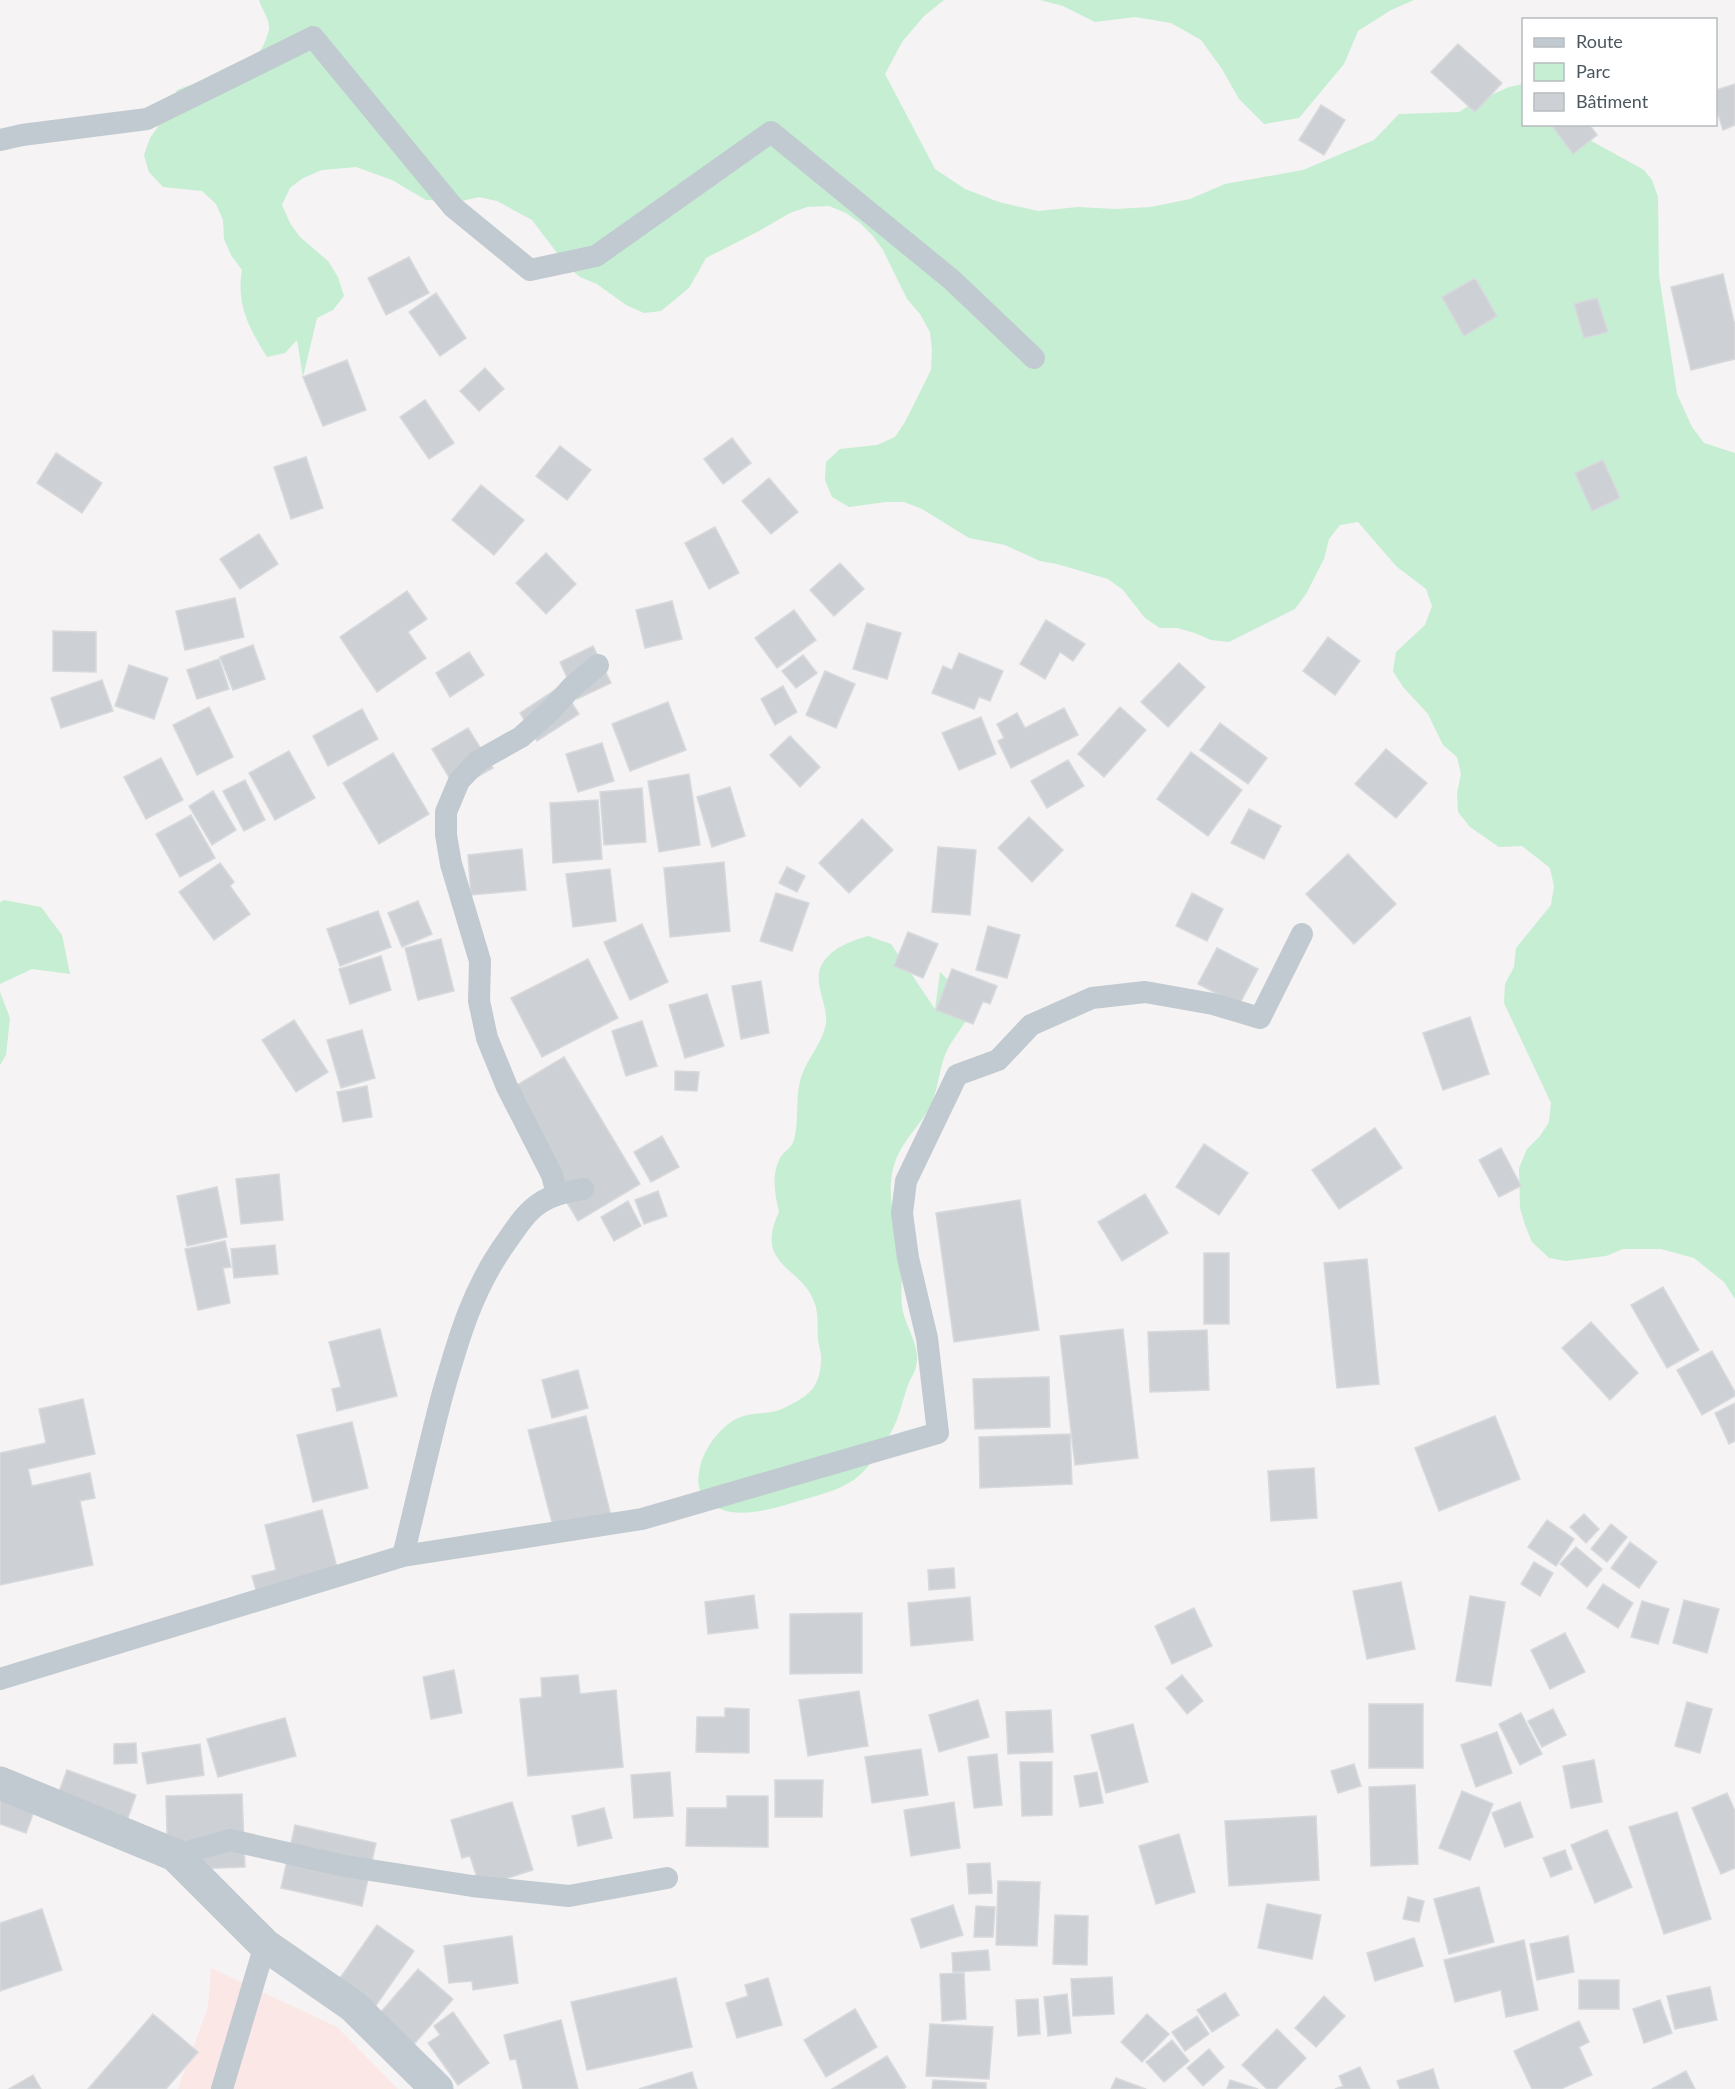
<svg xmlns="http://www.w3.org/2000/svg" width="1735" height="2089" viewBox="0 0 1735 2089" font-family="Lato,sans-serif">
	<style>
		.medical { fill: #fbe7e6 }
		.green { fill: #c5eed3 }
		.building { fill: #cdd0d4; stroke: #d7d9dd; stroke-width: 1.5 }
		.lines { fill: none; stroke-linecap: round; stroke-linejoin: round }
		.lane { stroke: #c1cad0; stroke-width: 22 }
		.street { stroke: #c1cad0; stroke-width: 33 }
	</style>
	<rect width="100%" height="100%" fill="#f5f3f3"/>
	<path class="medical" d="M211 1968 337 2027 398 2089H178L208 2007Z"/>
	<path class="green" d="M259 0H944L924 16 902 42 885 74 935 169 965 189 999 202 1038 211 1078 207 1116 209 1151 207 1190 199 1225 184 1303 170 1374 140 1399 114 1459 112 1475 102 1509 87 1523 84 1524 124 1575 125 1577 133 1644 170 1652 180 1658 197 1659 275 1677 394 1692 427 1704 443 1735 453V1299L1724 1282 1694 1258 1661 1249H1623L1606 1256 1566 1261 1549 1258 1532 1242 1525 1225 1520 1208 1519 1168 1527 1149 1540 1136 1549 1122 1551 1103 1504 1003 1505 984 1514 967 1516 948 1551 905 1554 886 1550 868 1522 846 1499 847 1470 827 1458 812 1457 793 1461 774 1457 757 1443 745 1428 714 1403 687 1393 671 1396 652 1425 625 1432 606 1426 589 1396 566 1358 522 1340 525 1329 539 1324 559 1306 594 1295 609 1229 642 1211 640 1195 633 1177 628H1160L1145 618 1123 590 1108 579 1057 564 1040 561 1005 545 969 538 922 509 904 502H886L849 507 832 497 825 480 826 462 840 449 877 445 895 437 905 422 931 370 932 350 930 332 920 314 907 299 883 250 873 236 860 223 846 213 829 206 807 207 790 213 759 231 706 258 689 288 661 311 644 313 626 305 597 284 580 277 567 266 532 220 497 201 479 197 462 201 426 200 392 180 356 167 322 170 303 178 290 188 282 205 290 223 300 237 328 261 338 277 344 296 333 310 317 318 303 377 297 340 285 353 267 357C249 328 236 304 242 270L231 255 224 239 223 220 216 204 202 191 163 187 149 172 144 155 150 138 171 108 177 90C204 78 256 73 266 39 267 36 270 29 269 26 269 18 261 8 259 0Z
		M1040 0H1414L1391 10 1358 31 1344 64 1299 118 1264 124 1239 99 1222 69 1201 40 1171 23 1135 17 1095 22 1063 6Z
		M4 900 41 907 62 935 70 974 32 969 0 984V902Z
		M868 936 891 944 935 1009 940 972 952 984 967 1019C960 1031 950 1042 945 1055 939 1071 938 1089 931 1105 915 1134 894 1146 891 1182 889 1212 901 1245 902 1275 902 1288 900 1299 903 1312 907 1329 921 1348 916 1366 915 1373 910 1379 908 1385 902 1402 899 1419 890 1434 881 1449 869 1469 855 1479 840 1490 819 1495 802 1500 771 1509 728 1525 704 1497 696 1488 698 1474 701 1463 707 1445 723 1423 741 1417 752 1413 761 1414 772 1412 777 1411 782 1409 786 1407 809 1396 820 1387 821 1361 822 1354 819 1347 818 1340 817 1329 819 1316 815 1304 803 1266 753 1267 779 1212 775 1194 771 1175 780 1158 784 1151 792 1148 794 1140 800 1118 794 1094 803 1072 810 1055 823 1042 826 1023 828 1004 812 982 822 964 833 947 849 942 868 936Z
		M0 992 10 1018 6 1055 0 1065Z"/>
	<path class="building" d="M1458 44 1502 83 1475 112 1431 72Z
		M1735 84V125L1723 130 1716 108V90Z
		M1321 105 1345 120 1324 155 1299 140Z
		M1554 124H1589L1597 135 1573 154 1552 126Z
		M409 257 429 293 386 315 368 278Z
		M1723 274 1735 326V359L1691 370 1671 287Z
		M1475 278 1497 316 1464 336 1442 297Z
		M436 293 466 338 440 356 409 312Z
		M1597 298 1608 332 1584 338 1574 304Z
		M347 360 366 410 323 426 303 377Z
		M485 368 504 389 479 411 460 391Z
		M425 400 454 443 429 459 400 417Z
		M732 438 751 463 723 484 704 459Z
		M560 446 591 470 567 500 536 476Z
		M56 453 102 483 82 513 37 483Z
		M306 457 323 508 291 519 274 467Z
		M1603 460 1620 498 1592 511 1575 473Z
		M769 478 798 512 771 534 742 501Z
		M481 485 524 520 494 555 452 520Z
		M715 527 739 573 709 589 685 543Z
		M259 534 278 564 240 589 220 559Z
		M546 553 576 584 546 614 516 583Z
		M840 563 864 589 834 616 810 590Z
		M407 591 427 619 408 632 426 658 377 692 340 637Z
		M235 598 244 637 185 650 176 611Z
		M672 601 682 639 645 648 636 610Z
		M794 610 816 640 777 668 755 638Z
		M1046 620 1085 644 1073 661 1060 652 1045 679 1020 664Z
		M867 623 901 633 887 679 853 669Z
		M53 631 96 632V672L53 671Z
		M1328 637 1360 661 1335 695 1303 671Z
		M253 645 265 679 233 690 220 657Z
		M593 646 611 683 577 699 560 662Z
		M469 652 484 675 450 697 436 673Z
		M959 653 1003 671 990 701 979 697 974 709 932 693 943 666 952 670Z
		M803 655 817 673 796 688 782 671Z
		M219 659 229 689 197 699 187 670Z
		M1179 663 1205 687 1168 727 1141 702Z
		M129 665 168 678 154 719 115 706Z
		M825 671 855 684 836 728 806 715Z
		M102 680 113 711 61 728 51 698Z
		M561 686 579 714 537 741 520 713Z
		M783 686 797 712 775 725 761 699Z
		M668 702 686 750 630 771 612 724Z
		M209 707 233 757 197 775 173 725Z
		M1120 707 1146 730 1104 777 1078 754Z
		M1064 708 1078 735 1011 768 998 741 1004 738 997 724 1017 713 1025 728Z
		M362 709 378 739 328 766 313 736Z
		M981 717 996 754 959 770 942 733Z
		M1220 723 1267 758 1248 784 1200 750Z
		M468 728 493 768 456 789 432 749Z
		M790 736 820 767 800 787 770 755Z
		M602 743 614 781 578 792 566 754Z
		M1386 749 1427 783 1396 818 1355 784Z
		M289 751 315 798 275 820 249 773Z
		M1191 752 1242 790 1208 836 1157 799Z
		M393 753 429 814 379 844 343 783Z
		M161 758 183 800 146 819 124 777Z
		M1068 760 1084 786 1047 808 1031 781Z
		M689 774 700 845 659 852 648 781Z
		M245 780 265 820 244 831 223 791Z
		M730 787 745 836 712 847 697 797Z
		M642 788 646 842 604 845 600 792Z
		M213 791 236 830 212 845 189 806Z
		M598 800 602 859 553 863 550 803Z
		M1249 809 1281 826 1264 859 1231 843Z
		M191 815 215 858 180 877 156 834Z
		M1029 817 1063 850 1032 882 998 848Z
		M862 819 893 850 849 893 819 863Z
		M938 847 976 850 970 915 932 912Z
		M522 849 526 890 471 895 468 855Z
		M1348 854 1396 904 1354 944 1306 894Z
		M724 862 730 931 670 937 664 868Z
		M220 863 234 882 230 886 250 914 214 940 179 892Z
		M787 867 805 876 797 892 779 883Z
		M610 869 616 921 573 927 566 874Z
		M776 893 809 903 792 951 760 941Z
		M1192 893 1223 909 1207 941 1176 926Z
		M418 901 432 934 402 947 388 913Z
		M378 911 391 947 340 966 327 929Z
		M642 924 668 982 630 1000 604 942Z
		M988 926 1020 935 1007 978 976 970Z
		M908 932 938 944 923 978 894 966Z
		M441 939 454 991 418 1000 405 948Z
		M1217 948 1258 969 1239 1005 1198 984Z
		M381 956 391 990 350 1004 339 969Z
		M588 959 618 1018 542 1057 511 998Z
		M952 969 997 986 990 1004 983 1001 973 1024 936 1010Z
		M761 981 769 1033 741 1039 732 986Z
		M707 994 724 1046 685 1058 669 1005Z
		M1470 1017 1489 1074 1443 1090 1423 1033Z
		M294 1020 328 1072 296 1092 262 1040Z
		M642 1021 657 1066 626 1076 612 1031Z
		M362 1030 375 1078 341 1088 327 1040Z
		M564 1057 640 1184 578 1221 502 1094Z
		M675 1071 699 1072 697 1091 675 1090Z
		M367 1086 372 1117 343 1122 337 1092Z
		M1375 1128 1402 1168 1339 1209 1312 1170Z
		M662 1136 679 1167 651 1182 634 1152Z
		M1204 1144 1248 1173 1219 1215 1176 1187Z
		M1501 1148 1521 1186 1499 1197 1479 1160Z
		M279 1174 283 1220 241 1224 236 1179Z
		M217 1187 227 1237 187 1246 177 1196Z
		M658 1191 667 1216 644 1224 635 1200Z
		M1145 1194 1168 1233 1122 1261 1098 1222Z
		M1020 1200 1039 1330 954 1342 936 1213Z
		M628 1201 641 1226 614 1241 601 1217Z
		M225 1241 231 1267 223 1268 230 1303 198 1310 185 1249Z
		M275 1245 278 1274 234 1278 231 1249Z
		M1204 1253H1229V1324H1204Z
		M1367 1259 1379 1384 1337 1388 1324 1263Z
		M1663 1287 1699 1350 1667 1368 1631 1305Z
		M1591 1322 1638 1373 1610 1400 1562 1348Z
		M380 1329 397 1396 337 1411 332 1389 341 1387 329 1342Z
		M1123 1329 1138 1458 1075 1465 1060 1336Z
		M1207 1330 1209 1390 1150 1392 1148 1332Z
		M1712 1351 1735 1392V1396L1702 1415 1677 1370Z
		M578 1370 588 1408 552 1418 542 1380Z
		M1049 1377 1050 1427 975 1429 973 1379Z
		M83 1399 95 1454 28 1469 32 1486 90 1473 95 1498 80 1501 93 1565 0 1585V1453L46 1443 39 1409Z
		M1735 1403V1441L1729 1444 1715 1413Z
		M586 1416 612 1520 555 1534 528 1430Z
		M1495 1416 1520 1479 1439 1511 1415 1448Z
		M352 1422 368 1488 313 1502 297 1435Z
		M1070 1434 1072 1484 980 1488 979 1437Z
		M1314 1468 1317 1518 1271 1521 1268 1471Z
		M322 1510 340 1579 259 1601 252 1576 276 1570 265 1525Z
		M1584 1514 1599 1529 1586 1543 1570 1527Z
		M1547 1520 1574 1539 1556 1566 1528 1547Z
		M1611 1524 1627 1537 1607 1562 1591 1549Z
		M1630 1542 1657 1562 1639 1588 1611 1568Z
		M1576 1547 1602 1569 1587 1587 1560 1564Z
		M1534 1562 1553 1573 1540 1596 1521 1584Z
		M954 1568 955 1588 929 1590 928 1570Z
		M1401 1582 1415 1649 1367 1659 1353 1591Z
		M1603 1584 1633 1603 1618 1628 1587 1608Z
		M754 1595 758 1628 708 1634 705 1602Z
		M1470 1596 1505 1602 1491 1686 1456 1681Z
		M970 1597 973 1640 911 1646 908 1603Z
		M1684 1600 1719 1609 1707 1653 1673 1643Z
		M1642 1601 1669 1609 1658 1644 1631 1637Z
		M1194 1608 1212 1646 1172 1664 1155 1626Z
		M862 1613V1673L790 1674V1614Z
		M1565 1633 1585 1672 1550 1689 1531 1650Z
		M454 1670 462 1713 431 1719 423 1677Z
		M578 1675 580 1694 616 1690 623 1767 528 1776 520 1699 542 1697 541 1678Z
		M1182 1675 1203 1701 1187 1714 1166 1688Z
		M859 1691 868 1746 808 1756 799 1700Z
		M978 1700 989 1737 939 1752 929 1715Z
		M1687 1702 1712 1709 1700 1753 1675 1746Z
		M1369 1704H1423V1768H1369Z
		M725 1708 749 1709V1753L696 1752 697 1717H725Z
		M1553 1709 1566 1735 1542 1747 1528 1721Z
		M1051 1710 1053 1752 1008 1754 1006 1712Z
		M1521 1713 1542 1754 1520 1765 1499 1724Z
		M285 1718 296 1756 218 1777 207 1739Z
		M1133 1724 1148 1782 1106 1793 1091 1735Z
		M1497 1732 1512 1773 1476 1787 1461 1745Z
		M136 1743 137 1763 114 1764V1744Z
		M200 1744 204 1775 147 1784 142 1753Z
		M921 1749 928 1795 872 1803 865 1757Z
		M997 1754 1002 1805 974 1808 968 1757Z
		M1594 1760 1602 1802 1571 1808 1563 1766Z
		M1020 1762H1052V1815L1022 1816Z
		M1354 1764 1361 1786 1338 1793 1331 1771Z
		M67 1770 136 1795 120 1840 50 1816Z
		M0 1771 43 1787 26 1833 0 1824Z
		M670 1772 673 1816 634 1818 631 1775Z
		M1097 1772 1103 1803 1080 1807 1074 1776Z
		M775 1780H823L822 1817H775Z
		M1415 1785 1418 1864 1371 1866 1369 1787Z
		M1462 1791 1493 1804 1470 1860 1439 1848Z
		M1727 1793 1735 1811V1868L1721 1874 1692 1808Z
		M242 1794 245 1867 168 1870 166 1796Z
		M727 1796H768V1847L686 1846 687 1808H727Z
		M512 1802 533 1870 480 1887 470 1856 462 1858 451 1820Z
		M954 1802 960 1848 911 1856 904 1810Z
		M1520 1802 1533 1837 1505 1847 1492 1813Z
		M604 1808 612 1838 578 1846 572 1816Z
		M1677 1812 1711 1919 1664 1934 1629 1827Z
		M1316 1816 1319 1880 1229 1886 1225 1821Z
		M295 1825 376 1843 362 1906 281 1888Z
		M1607 1830 1632 1887 1595 1903 1571 1845Z
		M1179 1834 1195 1892 1156 1904 1139 1846Z
		M1565 1850 1572 1869 1551 1877 1543 1858Z
		M990 1863 992 1893 969 1894 967 1864Z
		M998 1881 1040 1882 1037 1946 996 1945Z
		M1479 1887 1494 1942 1449 1954 1434 1899Z
		M1408 1897 1424 1901 1419 1922 1403 1919Z
		M1267 1904 1321 1915 1312 1959 1258 1948Z
		M953 1905 963 1935 921 1948 911 1919Z
		M976 1906 995 1907 993 1937H974Z
		M42 1909 62 1970 0 1991V1923Z
		M1055 1915 1088 1916 1087 1965 1053 1964Z
		M377 1925 414 1951 361 2027 324 2001Z
		M512 1936 518 1983 473 1990 472 1981 449 1983 444 1946Z
		M1568 1936 1574 1972 1537 1980 1530 1944Z
		M1414 1938 1423 1966 1375 1981 1367 1953Z
		M1524 1940 1538 2010 1506 2017 1501 1990 1455 2002 1444 1960Z
		M988 1950 990 1970 953 1972 952 1953Z
		M418 1969 453 1999 409 2050 368 2027Z
		M964 1973 966 2019 942 2021 940 1974Z
		M1112 1977 1114 2014 1073 2016 1071 1979Z
		M676 1978 692 2047 587 2070 571 2002Z
		M768 1978 782 2025 737 2038 726 2003 748 1996 745 1985Z
		M1579 1980H1619V2009H1579Z
		M1710 1987 1717 2020 1675 2029 1667 1996Z
		M1225 1993 1239 2015 1212 2032 1197 2010Z
		M1067 1994 1071 2033 1048 2036 1044 1997Z
		M1324 1996 1345 2016 1316 2047 1295 2028Z
		M1038 1999 1040 2034 1018 2036 1016 2000Z
		M1660 2000 1672 2033 1644 2043 1633 2009Z
		M855 2009 877 2047 826 2077 804 2040Z
		M453 2012 489 2063 458 2085 428 2043 440 2035 434 2026Z
		M153 2014 198 2052 166 2089H88Z
		M1147 2014 1169 2034 1142 2062 1121 2042Z
		M1197 2016 1209 2034 1185 2051 1172 2032Z
		M561 2020 578 2089H523L516 2059 510 2060 504 2035Z
		M1579 2021 1589 2042 1579 2047 1592 2075 1561 2089H1532L1514 2051Z
		M930 2024 993 2027 989 2079 926 2076Z
		M1277 2029 1306 2058 1276 2089H1267L1242 2065Z
		M1172 2040 1189 2061 1164 2082 1146 2062Z
		M1209 2049 1224 2067 1203 2086 1187 2068Z
		M887 2056 906 2087 903 2089H832Z
		M1360 2067 1370 2089H1335L1343 2086 1339 2076Z
		M1433 2069 1439 2089H1400L1397 2081Z
		M1686 2071 1695 2089H1652Z
		M692 2072 697 2089H639Z
		M33 2075 41 2089H9Z
		M1116 2078 1146 2089H1111Z
		M933 2080 986 2083V2089H932Z
		M1230 2080 1258 2089H1227Z"/>
	<g class="lines">
		<path class="lane" d="M0 140 22 135 147 119 313 37 453 207 530 270 596 256 771 132 952 280 1034 358
			M557 1194 552 1175 507 1087 487 1038 479 1001 480 961 451 864 446 835V812L459 781 478 761 521 737 551 710 572 687 598 665
			M403 1556C416 1503 428 1449 442 1396 458 1340 472 1289 507 1241 516 1228 526 1212 540 1203 553 1194 568 1192 583 1189
			M0 1679 403 1556 642 1519 938 1433 927 1338 908 1258 902 1213 906 1181 957 1075 998 1060 1031 1025 1092 998 1145 992 1213 1004 1260 1018 1302 934
			M175 1855 230 1840 345 1866 472 1886 569 1896 667 1878
			M222 2089 265 1945"/>
		<path class="street" d="M0 1783 175 1855 265 1945 353 2006 437 2089"/>
	</g>
	<rect x="1522" y="18" width="195" height="108" fill="#ffffff" stroke="#b7bcbf" stroke-width="1.5"/>
	<rect x="1534" y="38" width="30" height="9" fill="#c1cad0" stroke="#b7bcbf" stroke-width="1.5"/>
	<text x="1576" y="48" font-size="18" fill="#4b575f">Route</text>
	<rect x="1534" y="63" width="30" height="18" fill="#c5eed3" stroke="#b7bcbf" stroke-width="1.5"/>
	<text x="1576" y="78" font-size="18" fill="#4b575f">Parc</text>
	<rect x="1534" y="93" width="30" height="18" fill="#cdd0d4" stroke="#b7bcbf" stroke-width="1.5"/>
	<text x="1576" y="108" font-size="18" fill="#4b575f">Bâtiment</text>
</svg>
